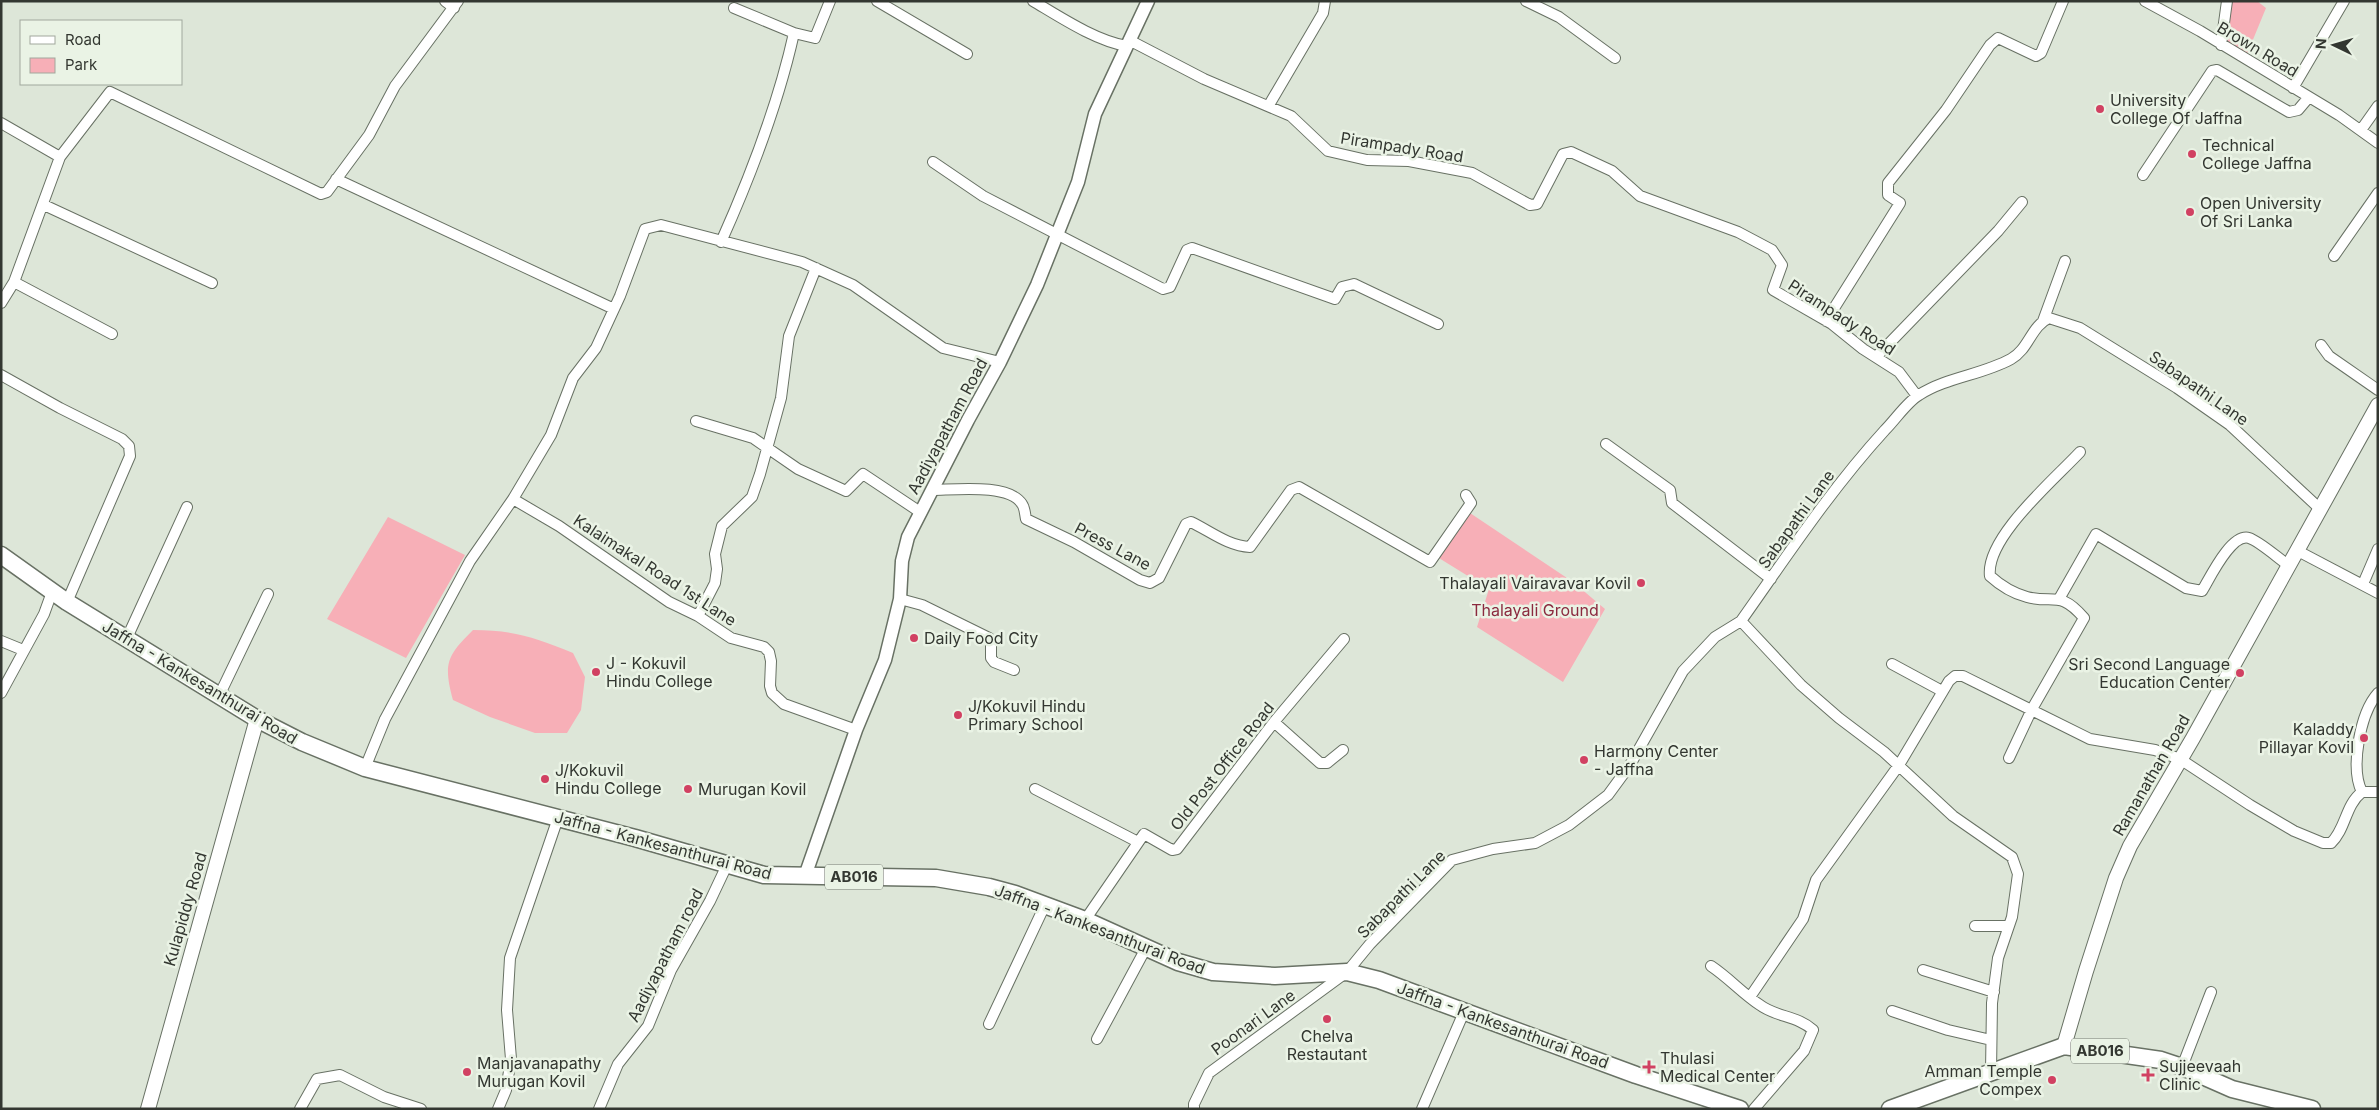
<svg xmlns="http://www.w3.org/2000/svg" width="2379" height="1110" viewBox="0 0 2379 1110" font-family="Inter,sans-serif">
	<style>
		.green { fill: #f7afb7 }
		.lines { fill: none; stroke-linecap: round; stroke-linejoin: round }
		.minor-casing { stroke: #687164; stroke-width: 12 }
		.tertiary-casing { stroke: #687164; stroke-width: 15 }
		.secondary-casing { stroke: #687164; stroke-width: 16 }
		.primary-casing { stroke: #687164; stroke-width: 19 }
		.minor { stroke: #fff; stroke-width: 10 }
		.tertiary { stroke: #fff; stroke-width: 12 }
		.secondary { stroke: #fff; stroke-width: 14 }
		.primary { stroke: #fff; stroke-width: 16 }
		.poi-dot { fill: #d14162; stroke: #eaf3e5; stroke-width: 2 }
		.labels { text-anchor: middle; stroke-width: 5; stroke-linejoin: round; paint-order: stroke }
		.shield { fill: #eaf3e5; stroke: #6a6f67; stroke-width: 1 }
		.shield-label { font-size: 15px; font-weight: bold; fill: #333731 }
		.street-label { font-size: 16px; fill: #333731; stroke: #eaf3e5 }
		.poi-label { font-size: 16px; fill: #333731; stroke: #eaf3e5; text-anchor: start }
		.park-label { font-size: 16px; fill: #8b2a3f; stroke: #eaf3e5 }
	</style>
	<rect width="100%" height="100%" fill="#dde6d8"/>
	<path class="green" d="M2227 1H2257L2266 8 2245 59 2221 45Z
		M1470 513 1573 582 1605 609 1563 682 1477 627 1489 589 1434 555Z
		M388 517 465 555 406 658 327 619Z
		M473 630C514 630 536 638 573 653L585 677 581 710 567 733H535L490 717 453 700C443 663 447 656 473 630Z"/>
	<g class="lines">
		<defs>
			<path id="minor" d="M445 1 454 8
				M877 1 967 54
				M1033 1C1060 17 1096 41 1127 46
				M1526 1 1559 17 1615 58
				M2145 1 2200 31 2339 115 2378 143
				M734 8 794 33
				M1129 40 1204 79 1291 116 1328 151 1367 160 1409 161 1472 173 1530 205 1537 204 1563 154 1571 152 1612 171 1640 196 1738 232 1772 250 1782 265 1773 290 1832 324 1863 349 1899 372 1917 396
				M2221 45 2227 1
				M2293 88 2344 1
				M1269 105 1323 13 1325 1
				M1 123 60 157
				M2361 130 2378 106
				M933 162 983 196 1163 289 1170 287 1187 250 1192 248 1335 299 1342 287 1354 284 1438 324
				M2143 175 2212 71 2217 70 2289 112 2298 110 2309 97
				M336 179 614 309
				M44 205 212 283
				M721 242C751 175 778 105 794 33L815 38 830 1
				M2334 256 2378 193
				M14 282 112 334
				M1 303 14 282 60 157 110 92 321 194 327 192 369 135 395 86 458 1
				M1826 321 1900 203 1888 195V183L1946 110 1990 45 1998 38 2036 56 2041 53 2063 1
				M2043 321 2065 261
				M2321 345 2329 356 2378 390
				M1876 357 1998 231 2022 202
				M1 375 60 408 122 439 129 446 130 456 67 602
				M696 421 753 438 798 469 846 491 863 474 920 512
				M1606 444 1670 490 1672 503 1771 579
				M932 490C953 490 1009 483 1022 504 1025 508 1025 515 1026 519L1074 542 1140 580 1150 583 1159 578 1186 524 1191 522C1210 531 1228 546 1250 547L1291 490 1299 487 1430 562 1471 503 1466 495
				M513 499 559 526 669 602 698 616 731 638 764 647 769 652 771 661 770 686 772 693 784 704 856 730
				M2296 550 2378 593
				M2363 584 2378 549
				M900 599 922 605 989 638 991 643V658L994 662 1014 670
				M2059 599 2096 534 2186 588 2202 591C2210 578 2231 533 2249 538 2259 541 2278 558 2288 565
				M698 616 715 583 717 569 715 554 722 526 752 497 760 474 781 398 789 336 816 268
				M1741 621 1801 685 1839 718 1884 752 1953 816 2012 857 2018 874 2012 917 1998 958 1992 1003 1991 1072
				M126 640 187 507
				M1 641 23 650
				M1892 664 1942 691
				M1 693 44 614 52 592
				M219 696 268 594
				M1274 722 1320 763H1327L1343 750
				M2009 758 2032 709 2084 618C2060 590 2054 604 2027 597 2012 593 2001 586 1990 576 1985 538 2055 479 2080 452
				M365 768 385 719 470 561 513 499 551 435 573 378 596 348 620 296 645 229 661 225 802 262 853 285 943 348 1000 362
				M1035 789 1138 842
				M2362 792C2350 768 2360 713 2378 693
				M1085 920 1144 834 1172 850 1177 849 1274 722 1344 639
				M1975 926H2007
				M1711 966C1729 978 1743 994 1760 1005 1776 1017 1798 1016 1813 1030L1804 1051 1754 1109
				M1923 970 1994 992
				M1750 997 1803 919 1816 880 1899 765 1949 681 1955 676H1963L2090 739 2155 750 2180 759 2250 805 2294 831 2323 843H2331C2346 829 2345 805 2362 792H2378
				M1892 1011 1948 1030 1991 1040
				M989 1024 1045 905
				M1097 1039 1146 948
				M2182 1067 2211 992
				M300 1109 317 1079 340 1075 384 1097 421 1109
				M498 1109 506 1090 511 1059 507 1010 510 958 558 818
				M599 1109 618 1064 648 1026 671 970 710 901 727 865
				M1194 1109V1104L1209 1073 1347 972 1370 944 1452 860 1493 849 1535 843 1569 825 1608 795 1630 765 1683 671 1715 637 1741 621C1787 556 1831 489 1885 430 1896 419 1907 402 1919 395 1947 377 1982 375 2011 359 2029 349 2031 326 2049 318L2080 328 2177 388 2230 425 2319 508
				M1422 1109 1464 1012"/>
			<path id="tertiary" d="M805 876 856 730 885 660 900 599 902 561 908 537 968 420 1000 362 1037 285 1078 182 1095 114 1148 1"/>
			<path id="secondary" d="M2064 1046 2086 971 2116 878 2130 846 2193 738 2378 405
				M148 1109 257 719"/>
			<path id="primary" d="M1 555 67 602 257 719 302 742 365 768 635 838 764 875 936 878 989 887 1015 894 1085 920 1178 962 1213 972 1275 976 1347 972 1379 980 1636 1075 1740 1109
				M1890 1109 2064 1046 2161 1060 2182 1067 2232 1089 2312 1109"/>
		</defs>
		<use href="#minor" class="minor-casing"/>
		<use href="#tertiary" class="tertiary-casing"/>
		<use href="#secondary" class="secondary-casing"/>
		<use href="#primary" class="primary-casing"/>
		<use href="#minor" class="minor"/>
		<use href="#tertiary" class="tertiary"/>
		<use href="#secondary" class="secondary"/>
		<use href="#primary" class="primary"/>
	</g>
	<g class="poi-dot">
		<circle cx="2100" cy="109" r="5"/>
		<circle cx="2192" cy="154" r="5"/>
		<circle cx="2190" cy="212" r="5"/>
		<circle cx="1641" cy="583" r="5"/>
		<circle cx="914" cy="638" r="5"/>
		<circle cx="596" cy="672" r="5"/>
		<circle cx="2240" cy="673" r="5"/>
		<circle cx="958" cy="715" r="5"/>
		<circle cx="2364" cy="738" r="5"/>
		<circle cx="1584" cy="760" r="5"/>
		<circle cx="545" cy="779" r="5"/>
		<circle cx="688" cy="789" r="5"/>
		<circle cx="1327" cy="1019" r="5"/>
		<path d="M1646.5 1059.5h5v5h5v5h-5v5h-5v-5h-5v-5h5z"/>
		<circle cx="467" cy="1072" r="5"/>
		<path d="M2145.5 1067.5h5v5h5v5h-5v5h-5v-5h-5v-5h5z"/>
		<circle cx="2052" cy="1080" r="5"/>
	</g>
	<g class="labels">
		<g class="shield">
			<rect x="825" y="864.5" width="58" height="25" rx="4"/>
			<rect x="2071" y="1038.5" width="58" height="25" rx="4"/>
		</g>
		<g class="shield-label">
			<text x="854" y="882">AB016</text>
			<text x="2100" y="1056">AB016</text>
		</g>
		<g class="street-label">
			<text transform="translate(2258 49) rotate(31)" y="6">Brown Road</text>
			<text transform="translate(1402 147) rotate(9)" y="6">Pirampady Road</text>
			<text transform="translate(1842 317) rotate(33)" y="6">Pirampady Road</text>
			<text transform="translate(2199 388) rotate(35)" y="6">Sabapathi Lane</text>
			<text transform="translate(947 426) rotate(-62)" y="6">Aadiyapatham Road</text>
			<text transform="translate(1796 519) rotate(-54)" y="6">Sabapathi Lane</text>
			<text transform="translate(1113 546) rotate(28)" y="6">Press Lane</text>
			<text transform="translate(655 570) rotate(33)" y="6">Kalaimakal Road 1st Lane</text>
			<text transform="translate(200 682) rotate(31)" y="6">Jaffna - Kankesanthurai Road</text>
			<text transform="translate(1222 766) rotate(-52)" y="6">Old Post Office Road</text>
			<text transform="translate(2151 775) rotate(-60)" y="6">Ramanathan Road</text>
			<text transform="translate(663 845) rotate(15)" y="6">Jaffna - Kankesanthurai Road</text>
			<text transform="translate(1401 894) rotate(-45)" y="6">Sabapathi Lane</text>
			<text transform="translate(185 909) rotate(-74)" y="6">Kulapiddy Road</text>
			<text transform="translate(1100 929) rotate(21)" y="6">Jaffna - Kankesanthurai Road</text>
			<text transform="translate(665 955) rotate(-63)" y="6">Aadiyapatham road</text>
			<text transform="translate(1253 1022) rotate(-36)" y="6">Poonari Lane</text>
			<text transform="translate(1503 1025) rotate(20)" y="6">Jaffna - Kankesanthurai Road</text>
		</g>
		<g class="poi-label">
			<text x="2110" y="106">University<tspan x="2110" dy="18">College Of Jaffna</tspan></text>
			<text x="2202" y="151">Technical<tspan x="2202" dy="18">College Jaffna</tspan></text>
			<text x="2200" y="209">Open University<tspan x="2200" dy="18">Of Sri Lanka</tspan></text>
			<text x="1631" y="589" text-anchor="end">Thalayali Vairavavar Kovil</text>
			<text x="924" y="644">Daily Food City</text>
			<text x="606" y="669">J - Kokuvil<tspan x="606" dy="18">Hindu College</tspan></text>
			<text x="2230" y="670" text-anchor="end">Sri Second Language<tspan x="2230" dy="18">Education Center</tspan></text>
			<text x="968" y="712">J/Kokuvil Hindu<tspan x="968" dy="18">Primary School</tspan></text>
			<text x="2354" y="735" text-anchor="end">Kaladdy<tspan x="2354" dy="18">Pillayar Kovil</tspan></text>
			<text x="1594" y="757">Harmony Center<tspan x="1594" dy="18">- Jaffna</tspan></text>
			<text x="555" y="776">J/Kokuvil<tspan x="555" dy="18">Hindu College</tspan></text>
			<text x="698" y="795">Murugan Kovil</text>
			<text x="1327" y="1042" text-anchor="middle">Chelva<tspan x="1327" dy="18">Restautant</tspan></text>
			<text x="1660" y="1064">Thulasi<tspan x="1660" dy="18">Medical Center</tspan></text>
			<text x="477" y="1069">Manjavanapathy<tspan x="477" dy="18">Murugan Kovil</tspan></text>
			<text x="2159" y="1072">Sujjeevaah<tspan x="2159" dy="18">Clinic</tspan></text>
			<text x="2042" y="1077" text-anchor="end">Amman Temple<tspan x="2042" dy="18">Compex</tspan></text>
		</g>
		<g class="park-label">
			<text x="1535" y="616">Thalayali Ground</text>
		</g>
	</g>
	<rect width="2379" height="1110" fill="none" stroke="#333731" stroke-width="5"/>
	<rect x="20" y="20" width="162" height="65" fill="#eaf3e5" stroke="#a1a89d"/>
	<rect x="30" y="36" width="25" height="8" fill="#ffffff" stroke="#a1a89d"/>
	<text x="65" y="45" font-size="15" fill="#333731">Road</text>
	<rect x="30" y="58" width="25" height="15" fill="#f7afb7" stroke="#a1a89d"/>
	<text x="65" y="70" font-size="15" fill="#333731">Park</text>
	<g transform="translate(2334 45) rotate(275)" stroke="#eaf3e5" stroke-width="4" paint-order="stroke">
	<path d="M0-4L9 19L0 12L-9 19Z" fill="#333731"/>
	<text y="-8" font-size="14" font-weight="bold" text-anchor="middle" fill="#333731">N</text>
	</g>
</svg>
